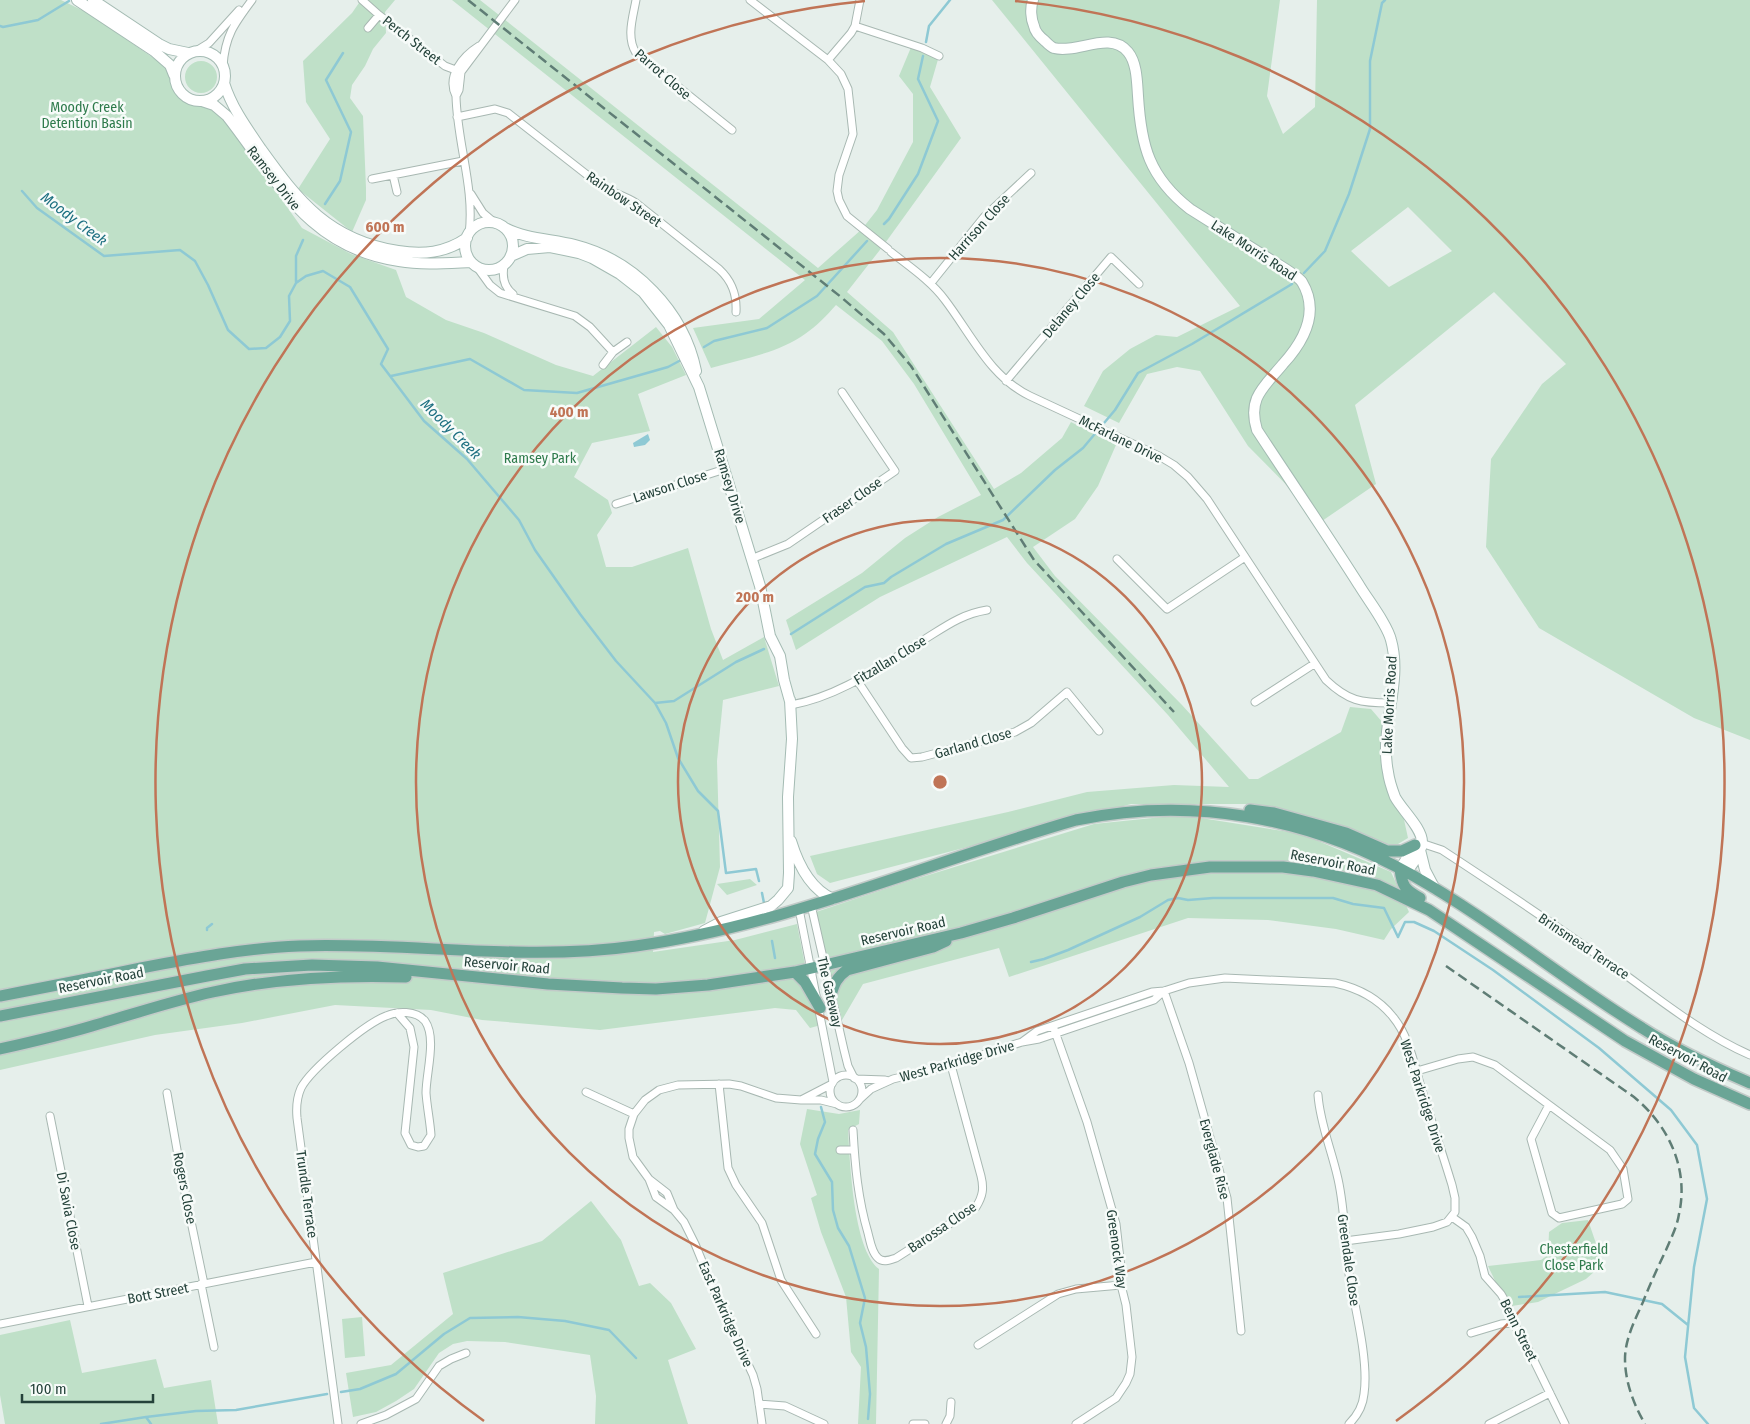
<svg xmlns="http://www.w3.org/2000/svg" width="1750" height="1424" viewBox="0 0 1750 1424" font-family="'Fira Sans Condensed',sans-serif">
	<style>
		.green { fill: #bfe0c8; fill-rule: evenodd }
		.water { fill: #8ec9d4 }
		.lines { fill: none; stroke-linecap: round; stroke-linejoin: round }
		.stream { stroke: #8ec9d4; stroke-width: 2.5 }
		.street-casing { stroke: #a8b8b2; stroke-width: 9 }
		.secondary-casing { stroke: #a4bbb3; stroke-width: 12 }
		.primary-casing { stroke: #c2cac8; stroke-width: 14 }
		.street { stroke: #fff; stroke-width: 7 }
		.secondary { stroke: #fff; stroke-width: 10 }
		.primary { stroke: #6aa596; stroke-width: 11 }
		.rail { stroke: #5f7d75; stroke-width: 2.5; stroke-dasharray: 10 5; stroke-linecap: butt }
		.ring { fill: none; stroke: #c07456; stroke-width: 2.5 }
		.labels { text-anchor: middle; stroke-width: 5; stroke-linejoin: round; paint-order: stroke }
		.street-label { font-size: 14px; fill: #24423a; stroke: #f7fbf9 }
		.park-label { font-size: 14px; fill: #2d7a4b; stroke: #f7fbf9 }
		.water-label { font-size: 15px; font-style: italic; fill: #1c6f80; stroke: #f7fbf9 }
		.centre { fill: #c07456; stroke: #f7fbf9; stroke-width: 2.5 }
		.ring-label { font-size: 15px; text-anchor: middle; font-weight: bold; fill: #c07456; stroke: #f7fbf9; stroke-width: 5; stroke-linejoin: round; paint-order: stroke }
	</style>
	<rect width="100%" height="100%" fill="#e6efeb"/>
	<path class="green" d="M0 0H61L88 13 165 66 183 99 217 112 252 158 302 228 351 254 396 270 406 297 446 320 484 333 556 365 593 376 656 327 672 347 686 375 638 394 650 431 592 443 574 477 608 500 612 513 597 535 606 567H632L688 548 711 629 723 660 764 637 779 686 723 700 717 761 720 867 705 923 665 934 660 931 654 932 653 952 735 940 797 924 805 965 821 1025 810 1028 796 1010 775 1008 600 1030 482 1020 431 1010 335 1005 242 1023 155 1035 0 1070Z
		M361 0H395L385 12 386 33 373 49 365 66 352 85 350 98 363 116 366 188V200L352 232 298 189 330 139 306 102 303 61 352 13Z
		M452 0H480L818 268 862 229 877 210 913 142V94L899 76 912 45 939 56 930 87 961 138 883 246 847 292 893 332 994 489 1021 473 1062 438 1071 422 1116 445 1098 486 1075 519 1033 547 1055 576 1182 705 1249 779H1258L1341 732 1350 707 1371 709 1383 723 1380 755 1392 793 1403 815 1408 838 1393 847 1350 829 1255 804H1131L830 883 817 874 810 856 1008 812 1087 792 1174 785 1229 787 1168 715 1027 563 1007 537 880 597 796 650 786 620 862 573 905 538 938 517 981 495 914 384 882 341 836 305C827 315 817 326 805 334 779 353 742 359 711 368L693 328 759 319 805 280Z
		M992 0H1280L1267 96 1283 134 1315 107 1317 0H1750V740L1694 718 1539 628 1486 547 1491 459 1542 384 1566 364 1494 292 1355 405 1376 484 1322 521 1248 446 1200 371 1177 367 1147 374 1119 423 1084 406 1103 371 1130 349 1156 335 1177 337 1240 306ZM1408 207 1452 251 1389 287 1351 251Z
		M185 77a16 16 0 1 1 32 0a16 16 0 1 1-32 0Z
		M1182 815 1302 834 1391 872 1409 912 1391 929 1384 940 1336 929 1268 920 1188 918 1009 977 999 948 863 984 842 1020 816 912 909 881 1094 824Z
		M750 879 757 885 727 895 717 884Z
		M807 1109 839 1114 860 1110 859 1124 848 1130C850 1161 853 1249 879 1269L876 1424H858L861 1367 851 1352 846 1297 821 1232 811 1198 817 1195 800 1144Z
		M591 1201 621 1240 639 1286 650 1283 671 1303 696 1349 668 1360 688 1424H595L596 1396 590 1355 505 1342 467 1341 453 1344 439 1353 414 1389 396 1401 376 1412 353 1417 346 1373 391 1365 453 1314 443 1273 542 1241Z
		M1588 1220 1603 1264 1586 1279 1538 1302 1512 1306 1498 1287 1488 1266 1541 1260 1548 1255 1549 1232 1562 1223Z
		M362 1317 365 1356 345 1358 342 1319Z
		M70 1320 82 1373 156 1359 164 1388 211 1380 218 1424H5L0 1395V1335Z"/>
	<path class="water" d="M648 434 650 440 645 445 634 447 633 443Z"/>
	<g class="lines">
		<path class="stream" d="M0 26 3 27 38 20 69 1
			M926 42 929 26 950 0
			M22 191 37 208 104 256 180 250 195 261 208 285 228 330 249 349 266 348 280 337 290 321 289 296 296 283 306 276 323 271 350 287 388 349 381 364 424 421 467 459 519 520 535 550 580 614 616 661 655 703 674 701 736 662 764 649
			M325 204 340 181 351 132 326 80 343 53
			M884 224 889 219 918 174 938 121 918 79 923 56
			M1304 273 1325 251 1349 194 1370 129V61L1382 3 1385 0
			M296 282V256L303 240
			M704 347 714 341 767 328 817 296 867 241
			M391 376 470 359 524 390 577 393 668 367 681 360
			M791 634 865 587 884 583 891 577 946 544 1003 520 1055 470 1083 448 1115 410 1138 373 1192 344 1292 284
			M655 703 666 723 678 758 698 791 718 811 726 873 756 869 759 881
			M762 893 764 903
			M207 930V928L212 924
			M1398 937 1405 922H1414L1434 931 1493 970 1599 1048 1671 1110 1697 1145 1707 1199 1694 1267 1685 1357 1694 1408 1708 1424
			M772 941 775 958
			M1031 962 1044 959 1068 950 1140 917 1168 900 1178 898 1188 900 1213 898H1333L1353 904 1384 908 1398 937
			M821 1107 825 1122 818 1139 815 1154 832 1182 833 1210 838 1228 849 1246 865 1298 860 1323 866 1347 870 1394 868 1419
			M1519 1297 1605 1292 1662 1304 1688 1325
			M341 1392 360 1389 396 1374 444 1334 470 1318 518 1317 565 1321 609 1330 636 1358
			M146 1417 196 1411 236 1410 327 1394
			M101 1424 146 1417 151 1424"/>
		<defs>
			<path id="street" d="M362 0 379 15
				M636 0C633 17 626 37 636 53L732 130
				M750 0 828 60 841 74 848 89 853 134 839 175 837 191 839 200 847 216 888 249
				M855 26 922 48 939 56
				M368 28 379 15 445 66 461 72
				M196 51 209 43 239 10
				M828 60 851 33 855 26 860 0
				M223 66C225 36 234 24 252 0
				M456 96 459 90 461 72 515 0
				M457 117 495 109 508 113 600 185C611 193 624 195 636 203L719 269C732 281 737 294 736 312
				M393 175 397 192
				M372 179 463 161
				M471 194 483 213 496 224
				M469 234C475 188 457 143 456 96 446 76 463 56 479 46
				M891 252C910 267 931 281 945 300 971 334 990 377 1030 396L1159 456 1174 465 1188 477 1207 499 1326 680C1348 701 1361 703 1390 703
				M504 266C502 277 504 287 513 294
				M477 267 490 285 500 293 575 316 590 327 613 352 627 342
				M931 283 984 217 1031 173
				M603 365 613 352
				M1006 381 1111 257 1139 284
				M616 504 725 469
				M751 559 788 544 895 471 842 392
				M1117 559 1167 609 1245 557
				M857 680 902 748 911 758 922 757 1015 732 1031 723 1067 692 1099 731
				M1255 702 1314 664
				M791 705C841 696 882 665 925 639 946 626 962 614 987 610
				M1418 842 1442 850C1500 888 1557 926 1613 966 1657 997 1700 1033 1750 1055
				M811 905 844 1050 848 1066 854 1078
				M799 909 833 1082
				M1164 991 1189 1063 1227 1198 1241 1331
				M1053 1026 1087 1122 1116 1224 1121 1268V1285L1126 1305 1132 1357 1130 1374 1126 1383 1116 1398 1076 1424
				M1022 1042 1037 1031 1152 992 1164 991 1189 983 1225 978 1335 983C1358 988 1378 998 1393 1017 1409 1036 1414 1064 1421 1087 1431 1120 1442 1152 1452 1185L1455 1198V1212L1447 1222 1433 1227 1399 1234 1345 1241
				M1417 1071 1458 1059 1473 1057 1495 1065 1610 1150 1623 1169 1628 1199 1622 1204 1559 1218 1552 1213 1531 1139 1549 1105
				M830 1091a16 16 0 1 1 32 0a16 16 0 1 1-32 0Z
				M856 1079 885 1080
				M719 1084 728 1168 736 1185 762 1223 781 1280 816 1334
				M832 1084 801 1100H821L837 1104
				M586 1092 634 1114
				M167 1093 182 1178 204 1284
				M1318 1095C1320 1124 1332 1151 1338 1179 1345 1210 1345 1243 1349 1274 1355 1308 1369 1361 1364 1394 1363 1405 1357 1416 1349 1424
				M859 1100 871 1089 893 1079 951 1065 1022 1042 1039 1039 1154 1000 1164 991
				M50 1116 88 1306
				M853 1130C855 1166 858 1199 868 1233 870 1241 872 1253 878 1258 883 1263 890 1260 896 1258L976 1207C983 1196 984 1188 981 1176L951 1065
				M840 1150H854
				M649 1179 667 1193 674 1210
				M1452 1217 1466 1227 1472 1237 1480 1256 1485 1276 1501 1294 1508 1306 1512 1323 1520 1332 1565 1424
				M201 1284 214 1347
				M0 1324 316 1262
				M1471 1333 1501 1324 1512 1323
				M978 1345 1058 1294 1076 1289 1121 1285
				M759 1404 785 1406 824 1424
				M338 1424 297 1118C296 1107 297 1097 301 1088 311 1069 365 1024 386 1016 397 1011 416 1010 425 1021 437 1038 426 1073 426 1093 427 1107 430 1121 431 1135L424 1146 418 1147 411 1145 405 1133 414 1047 410 1028 397 1013
				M361 1424 386 1415 416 1399 439 1366 451 1359 466 1353
				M762 1424 757 1389 753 1375 718 1300 695 1244 684 1222 674 1210 656 1197 649 1179 633 1157 629 1138V1129L634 1114 645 1100 659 1090 678 1085 729 1084 741 1086 776 1098 801 1100
				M913 1424H925
				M946 1424 950 1416 951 1402
				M1489 1424 1550 1393"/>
			<path id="secondary" d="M77 0 154 51 170 65 174 75
				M93 0 159 44 169 49 188 53
				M1033 0C1030 8 1031 19 1034 26 1035 32 1040 37 1045 41 1047 43 1051 47 1054 48 1077 54 1110 30 1128 52 1137 63 1137 82 1138 96 1141 146 1149 177 1190 209 1217 226 1244 243 1271 260 1279 265 1297 275 1302 282 1320 312 1304 341 1283 364 1264 387 1247 398 1257 430 1291 482 1326 533 1359 585 1368 600 1387 624 1391 640 1403 683 1379 728 1388 772 1389 780 1392 789 1395 797 1402 810 1422 828 1422 842 1422 852 1412 864 1407 872
				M175 76a25 25 0 1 1 50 0a25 25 0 1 1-50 0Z
				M224 83C232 108 246 127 261 149 299 202 329 240 398 251 423 255 445 253 467 238
				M202 101 214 105 227 116C277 180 308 248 399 261 422 265 447 263 471 262
				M465 246a24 24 0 1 1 48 0a24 24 0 1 1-48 0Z
				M505 228C526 239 552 239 575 245 634 260 684 311 696 371
				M511 256 527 249 550 247 579 253 592 258 620 274 643 292 669 325 699 387 760 586 770 636 780 656 784 680 791 705
				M791 841C798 864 810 889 833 899
				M1420 850 1425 870 1435 889
				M1400 869 1414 847
				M704 931 721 922 771 906 778 900 788 888 789 873 788 797 792 739 790 700"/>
			<path id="primary" d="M1250 810 1274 813 1346 833 1387 851H1402L1415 845
				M1400 869C1402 886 1405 890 1420 898
				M795 972 805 982 820 1008
				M831 995C834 984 837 977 847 970L933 947 946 941
				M0 996C47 987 94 978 141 968 193 958 246 948 299 946 411 942 524 962 636 946 787 925 929 862 1076 820 1192 796 1308 817 1412 875 1492 920 1564 980 1642 1028 1676 1050 1713 1067 1750 1083
				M0 1016 207 976 245 969 312 965 377 967 548 984 622 988 656 989 708 985 795 972 961 933 1013 918 1123 882 1151 875 1210 867H1283L1313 871 1377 885 1429 910 1625 1041 1694 1079 1750 1104
				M0 1049C31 1042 62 1035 92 1026 133 1014 172 1001 213 992 276 978 342 975 406 977"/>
		</defs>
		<use href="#street" class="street-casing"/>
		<use href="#secondary" class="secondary-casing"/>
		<use href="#primary" class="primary-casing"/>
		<use href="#street" class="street"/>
		<use href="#secondary" class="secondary"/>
		<use href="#primary" class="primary"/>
		<path class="rail" d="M468 0 841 297 884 334 911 366 1034 560 1174 712
			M1446 966 1634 1097C1669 1126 1689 1169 1679 1214 1677 1227 1671 1238 1666 1250 1658 1267 1650 1284 1643 1302 1635 1320 1625 1339 1625 1359 1625 1382 1634 1405 1645 1424"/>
	</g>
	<g class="ring">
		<circle cx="940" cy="782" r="262"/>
		<circle cx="940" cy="782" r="524"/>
		<path d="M484 1421A785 785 0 0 1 865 1M1015 1A785 785 0 0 1 1396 1421"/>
	</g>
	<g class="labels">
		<g class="street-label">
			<text transform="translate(412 40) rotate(38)" y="5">Perch Street</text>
			<text transform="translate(663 74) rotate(41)" y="5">Parrot Close</text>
			<text transform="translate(274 178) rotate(52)" y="5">Ramsey Drive</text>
			<text transform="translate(624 199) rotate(34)" y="5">Rainbow Street</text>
			<text transform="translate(979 227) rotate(-48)" y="5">Harrison Close</text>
			<text transform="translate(1254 250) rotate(33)" y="5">Lake Morris Road</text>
			<text transform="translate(1071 305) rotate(-50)" y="5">Delaney Close</text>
			<text transform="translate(1121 439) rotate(26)" y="5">McFarlane Drive</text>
			<text transform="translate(670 486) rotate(-18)" y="5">Lawson Close</text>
			<text transform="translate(730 486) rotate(73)" y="5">Ramsey Drive</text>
			<text transform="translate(852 500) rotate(-35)" y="5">Fraser Close</text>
			<text transform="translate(890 660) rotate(-31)" y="5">Fitzallan Close</text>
			<text transform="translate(1389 705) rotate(-87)" y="5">Lake Morris Road</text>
			<text transform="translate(973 743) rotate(-16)" y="5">Garland Close</text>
			<text transform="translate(1333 862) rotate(11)" y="5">Reservoir Road</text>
			<text transform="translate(903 931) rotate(-13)" y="5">Reservoir Road</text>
			<text transform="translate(1584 946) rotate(34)" y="5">Brinsmead Terrace</text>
			<text transform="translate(507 965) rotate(5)" y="5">Reservoir Road</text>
			<text transform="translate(101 980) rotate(-11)" y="5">Reservoir Road</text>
			<text transform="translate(830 992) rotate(77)" y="5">The Gateway</text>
			<text transform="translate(1688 1058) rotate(28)" y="5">Reservoir Road</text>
			<text transform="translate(957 1061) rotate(-16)" y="5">West Parkridge Drive</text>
			<text transform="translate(1423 1096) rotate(72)" y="5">West Parkridge Drive</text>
			<text transform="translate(1215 1159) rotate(75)" y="5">Everglade Rise</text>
			<text transform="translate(185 1188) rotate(79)" y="5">Rogers Close</text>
			<text transform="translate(307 1194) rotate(82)" y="5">Trundle Terrace</text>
			<text transform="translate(69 1211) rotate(79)" y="5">Di Savia Close</text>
			<text transform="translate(942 1227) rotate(-34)" y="5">Barossa Close</text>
			<text transform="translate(1117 1249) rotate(82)" y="5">Greenock Way</text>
			<text transform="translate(1349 1260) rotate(82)" y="5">Greendale Close</text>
			<text transform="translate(158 1293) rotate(-11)" y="5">Bott Street</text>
			<text transform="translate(726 1314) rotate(66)" y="5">East Parkridge Drive</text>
			<text transform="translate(1519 1330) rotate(64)" y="5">Benn Street</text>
		</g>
		<g class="park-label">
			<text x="87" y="112">Moody Creek<tspan x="87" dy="16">Detention Basin</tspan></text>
			<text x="540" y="463">Ramsey Park</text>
			<text x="1574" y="1254">Chesterfield<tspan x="1574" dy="16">Close Park</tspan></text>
		</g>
		<g class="water-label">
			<text transform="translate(74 219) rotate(37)" y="5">Moody Creek</text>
			<text transform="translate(451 429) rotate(45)" y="5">Moody Creek</text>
		</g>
	</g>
	<circle cx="940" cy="782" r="8" class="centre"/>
	<g class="ring-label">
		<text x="385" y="232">600 m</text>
		<text x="569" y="417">400 m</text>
		<text x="755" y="602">200 m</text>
	</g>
	<path d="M22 1394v8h131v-8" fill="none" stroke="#24423a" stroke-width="2.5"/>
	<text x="30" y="1394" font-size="15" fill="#24423a" stroke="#f7fbf9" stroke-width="4" paint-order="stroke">100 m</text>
</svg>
